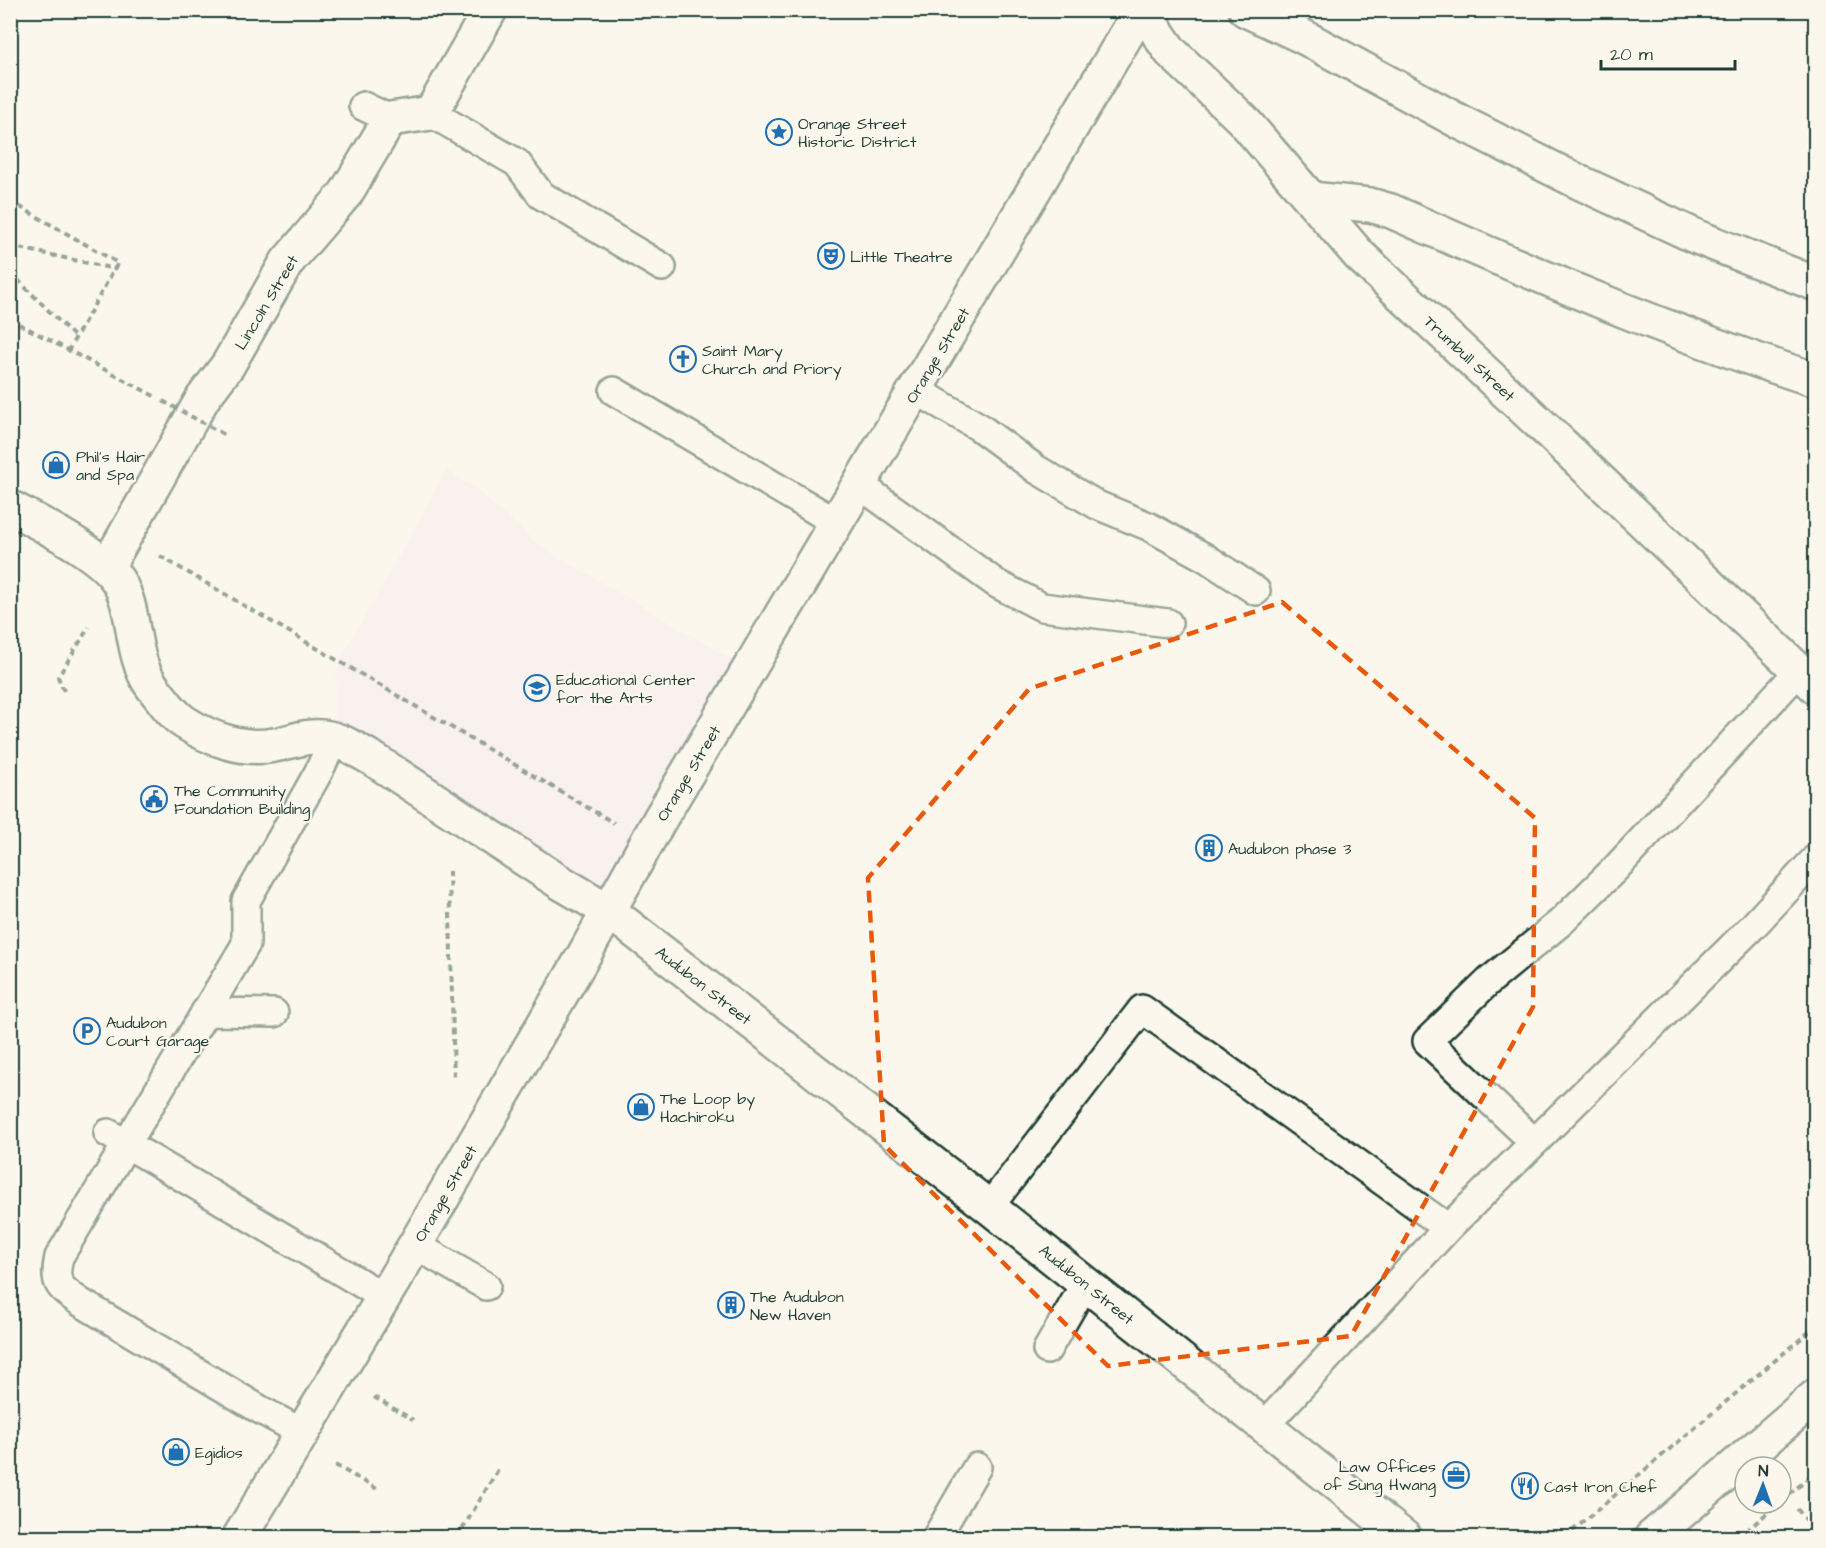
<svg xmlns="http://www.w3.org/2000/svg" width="1826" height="1548" viewBox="0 0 1826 1548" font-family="'Architects Daughter',sans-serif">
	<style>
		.built { fill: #f5e8ee }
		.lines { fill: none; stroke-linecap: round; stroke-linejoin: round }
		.service-casing { stroke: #1f3d34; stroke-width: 32 }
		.pedestrian-casing { stroke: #1f3d34; stroke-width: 38 }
		.minor-casing { stroke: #1f3d34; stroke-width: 38 }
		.secondary-casing { stroke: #1f3d34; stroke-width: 38 }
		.primary-casing { stroke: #1f3d34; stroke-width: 38 }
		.motorway-casing { stroke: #1f3d34; stroke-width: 38 }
		.path { stroke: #1f3d34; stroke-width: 4; stroke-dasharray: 6 4.5; stroke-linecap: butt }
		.service { stroke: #fbf7ec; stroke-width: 27 }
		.pedestrian { stroke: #fbf7ec; stroke-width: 33 }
		.minor { stroke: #fbf7ec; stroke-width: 33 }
		.secondary { stroke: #fbf7ec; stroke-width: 33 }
		.primary { stroke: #fbf7ec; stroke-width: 33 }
		.motorway { stroke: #fbf7ec; stroke-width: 33 }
		.path-bridge { stroke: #1f3d34; stroke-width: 4; stroke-dasharray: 6 4.5; stroke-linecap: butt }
		.marked { fill: none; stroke: #e8590c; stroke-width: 4.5; stroke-dasharray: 12 8; stroke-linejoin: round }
		.labels { text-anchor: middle; stroke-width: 4.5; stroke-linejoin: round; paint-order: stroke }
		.poi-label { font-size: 16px; fill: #1f3d34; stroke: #fbf7ec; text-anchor: start }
		.street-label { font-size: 16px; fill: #1f3d34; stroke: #fbf7ec }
	</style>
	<rect width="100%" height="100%" fill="#fbf7ec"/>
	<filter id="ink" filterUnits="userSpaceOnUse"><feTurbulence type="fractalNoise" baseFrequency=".0167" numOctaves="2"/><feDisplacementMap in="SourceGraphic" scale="12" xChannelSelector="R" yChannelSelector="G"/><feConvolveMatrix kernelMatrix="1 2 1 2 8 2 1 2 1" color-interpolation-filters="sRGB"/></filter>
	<g filter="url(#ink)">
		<path class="built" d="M447 470 477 490 533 540 560 558 749 669 609 911 334 739 336 675 339 662Z"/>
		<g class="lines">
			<defs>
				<path id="service" d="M363 106 390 119
					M431 113 517 163 541 195 662 267
					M916 390 979 427 1036 469 1097 505 1148 526 1206 558 1256 591
					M614 391 837 523
					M860 485 997 584 1042 607 1168 623
					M205 1012 274 1013
					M108 1133 384 1297
					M1534 1142 1427 1041 1489 981 1561 922 1616 868 1799 671
					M989 1207 1142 1009 1448 1228
					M415 1245 486 1286
					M1047 1350 1085 1284
					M1264 1426 1448 1228 1753 926 1816 858
					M303 1433 259 1409 80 1302C59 1287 53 1284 59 1257L246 944V901L318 773 334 739
					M936 1538 977 1467"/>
				<path id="pedestrian" d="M107 567 203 398 228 365 287 262 346 193 390 119 431 113"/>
				<path id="minor" d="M431 113 490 10
					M10 507C40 524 101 553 118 581 134 607 131 637 141 664 145 678 153 688 162 699 168 707 176 717 184 722 210 739 243 751 274 745 291 742 306 735 323 737 341 739 358 751 373 759L558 881 609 911 989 1207 1405 1538"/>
				<path id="secondary" d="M239 1538 415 1245 584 955 660 819 1141 10"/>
				<path id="primary" d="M1146 10 1159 35 1171 52 1243 120 1359 255 1549 432 1816 687
					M1651 1538 1816 1396"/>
				<path id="motorway" d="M1246 10 1304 37 1460 122 1579 182 1697 237 1816 284
					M1311 199 1370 205 1391 211C1531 273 1670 333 1816 380"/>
			</defs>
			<use href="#service" class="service-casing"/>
			<use href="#pedestrian" class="pedestrian-casing"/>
			<use href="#minor" class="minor-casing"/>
			<use href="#secondary" class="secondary-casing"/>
			<use href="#primary" class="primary-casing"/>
			<use href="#motorway" class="motorway-casing"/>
			<path class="path" d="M10 201 118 263 68 351
				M10 246 115 269
				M10 272 75 337
				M10 319 158 398
				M160 556 614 823
				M64 691 58 677 89 627
				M10 793 21 775
				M449 871 454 1081
				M374 1397 413 1420
				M335 1465 377 1489
				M1781 1501 1816 1472
				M1797 1509 1816 1531
				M457 1538 499 1468
				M1564 1538 1816 1326
				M1738 1538 1779 1503"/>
			<use href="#service" class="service"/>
			<use href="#pedestrian" class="pedestrian"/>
			<use href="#minor" class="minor"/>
			<use href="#secondary" class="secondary"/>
			<use href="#primary" class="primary"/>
			<use href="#motorway" class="motorway"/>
			<path class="path-bridge" d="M163 401 225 435"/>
		</g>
	</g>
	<path d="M0 0H1826V1548H0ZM1282 602 1535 818 1533 1007 1351 1336 1108 1366 884 1145 868 878 1029 689Z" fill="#fbf7ec" fill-opacity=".55" fill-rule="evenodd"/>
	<path class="marked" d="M1282 602 1535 818 1533 1007 1351 1336 1108 1366 884 1145 868 878 1029 689Z"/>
	<defs>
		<symbol id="sight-ring" viewBox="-11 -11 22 22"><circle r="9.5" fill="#fbf7ec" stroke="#1f6fb2" stroke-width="1.5"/><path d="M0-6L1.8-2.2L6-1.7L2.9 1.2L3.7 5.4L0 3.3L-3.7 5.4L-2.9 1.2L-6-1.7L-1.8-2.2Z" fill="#1f6fb2"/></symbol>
		<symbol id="theatre-ring" viewBox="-11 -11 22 22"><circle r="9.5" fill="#fbf7ec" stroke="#1f6fb2" stroke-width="1.5"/><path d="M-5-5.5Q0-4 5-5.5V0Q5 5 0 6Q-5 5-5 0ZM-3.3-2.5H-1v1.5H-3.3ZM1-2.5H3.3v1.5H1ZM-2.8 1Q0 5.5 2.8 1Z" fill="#1f6fb2"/></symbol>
		<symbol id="church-ring" viewBox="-11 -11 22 22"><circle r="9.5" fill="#fbf7ec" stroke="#1f6fb2" stroke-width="1.5"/><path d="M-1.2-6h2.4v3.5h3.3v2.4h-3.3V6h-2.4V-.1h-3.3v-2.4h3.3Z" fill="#1f6fb2"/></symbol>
		<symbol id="shop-ring" viewBox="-11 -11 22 22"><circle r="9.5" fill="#fbf7ec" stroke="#1f6fb2" stroke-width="1.5"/><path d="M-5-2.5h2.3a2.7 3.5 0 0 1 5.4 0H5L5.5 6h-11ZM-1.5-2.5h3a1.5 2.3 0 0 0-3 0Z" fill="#1f6fb2"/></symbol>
		<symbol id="school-ring" viewBox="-11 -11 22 22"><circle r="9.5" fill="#fbf7ec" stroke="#1f6fb2" stroke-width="1.5"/><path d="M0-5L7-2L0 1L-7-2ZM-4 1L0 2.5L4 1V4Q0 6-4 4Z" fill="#1f6fb2"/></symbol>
		<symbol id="civic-ring" viewBox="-11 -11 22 22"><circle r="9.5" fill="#fbf7ec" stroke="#1f6fb2" stroke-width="1.5"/><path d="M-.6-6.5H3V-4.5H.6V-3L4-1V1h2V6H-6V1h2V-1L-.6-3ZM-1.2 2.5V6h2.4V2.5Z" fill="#1f6fb2"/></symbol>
		<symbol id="building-ring" viewBox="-11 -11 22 22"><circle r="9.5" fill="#fbf7ec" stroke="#1f6fb2" stroke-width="1.5"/><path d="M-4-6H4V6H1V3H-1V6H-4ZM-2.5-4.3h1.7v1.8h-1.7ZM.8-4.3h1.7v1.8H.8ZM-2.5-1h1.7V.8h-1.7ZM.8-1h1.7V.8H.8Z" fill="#1f6fb2"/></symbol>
		<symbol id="parking-ring" viewBox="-11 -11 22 22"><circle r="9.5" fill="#fbf7ec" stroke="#1f6fb2" stroke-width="1.5"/><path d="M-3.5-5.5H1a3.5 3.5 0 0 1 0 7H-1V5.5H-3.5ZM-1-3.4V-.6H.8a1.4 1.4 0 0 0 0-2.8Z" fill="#1f6fb2"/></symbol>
		<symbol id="office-ring" viewBox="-11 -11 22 22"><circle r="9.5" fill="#fbf7ec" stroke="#1f6fb2" stroke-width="1.5"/><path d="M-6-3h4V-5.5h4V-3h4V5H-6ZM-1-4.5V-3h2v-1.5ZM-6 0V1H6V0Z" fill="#1f6fb2"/></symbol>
		<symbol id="restaurant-ring" viewBox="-11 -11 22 22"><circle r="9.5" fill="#fbf7ec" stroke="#1f6fb2" stroke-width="1.5"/><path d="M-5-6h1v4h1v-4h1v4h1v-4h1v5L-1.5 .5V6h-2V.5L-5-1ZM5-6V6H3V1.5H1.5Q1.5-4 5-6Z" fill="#1f6fb2"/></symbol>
	</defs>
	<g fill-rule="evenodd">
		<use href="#sight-ring" x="764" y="117" width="30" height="30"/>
		<use href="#theatre-ring" x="816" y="241" width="30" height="30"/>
		<use href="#church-ring" x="668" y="344" width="30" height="30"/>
		<use href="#shop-ring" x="41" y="450" width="30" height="30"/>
		<use href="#school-ring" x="522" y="673" width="30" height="30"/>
		<use href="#civic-ring" x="139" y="784" width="30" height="30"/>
		<use href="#building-ring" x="1194" y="833" width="30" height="30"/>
		<use href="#parking-ring" x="72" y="1016" width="30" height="30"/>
		<use href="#shop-ring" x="626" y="1092" width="30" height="30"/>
		<use href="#building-ring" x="716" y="1290" width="30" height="30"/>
		<use href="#shop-ring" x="161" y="1437" width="30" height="30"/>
		<use href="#office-ring" x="1441" y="1460" width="30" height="30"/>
		<use href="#restaurant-ring" x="1510" y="1471" width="30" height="30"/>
	</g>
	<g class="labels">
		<g class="poi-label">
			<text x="798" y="129">Orange Street<tspan x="798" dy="18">Historic District</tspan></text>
			<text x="850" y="262">Little Theatre</text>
			<text x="702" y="356">Saint Mary<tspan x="702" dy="18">Church and Priory</tspan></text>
			<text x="76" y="462">Phil's Hair<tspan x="76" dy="18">and Spa</tspan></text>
			<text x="556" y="685">Educational Center<tspan x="556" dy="18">for the Arts</tspan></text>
			<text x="174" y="796">The Community<tspan x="174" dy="18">Foundation Building</tspan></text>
			<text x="1228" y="854">Audubon phase 3</text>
			<text x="106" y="1028">Audubon<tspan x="106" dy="18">Court Garage</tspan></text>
			<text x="660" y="1104">The Loop by<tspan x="660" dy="18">Hachiroku</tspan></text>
			<text x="750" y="1302">The Audubon<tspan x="750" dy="18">New Haven</tspan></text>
			<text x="195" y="1458">Egidios</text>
			<text x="1436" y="1472" text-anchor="end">Law Offices<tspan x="1436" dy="18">of Sung Hwang</tspan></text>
			<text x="1544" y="1492">Cast Iron Chef</text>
		</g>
		<g class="street-label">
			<text transform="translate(266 302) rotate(-59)" y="6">Lincoln Street</text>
			<text transform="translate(937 355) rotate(-59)" y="6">Orange Street</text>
			<text transform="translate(1470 358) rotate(43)" y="6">Trumbull Street</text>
			<text transform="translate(688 773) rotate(-59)" y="6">Orange Street</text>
			<text transform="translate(704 985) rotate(38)" y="6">Audubon Street</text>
			<text transform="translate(445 1193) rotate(-60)" y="6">Orange Street</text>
			<text transform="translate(1087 1284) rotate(39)" y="6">Audubon Street</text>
		</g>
	</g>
	<rect width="1826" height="1548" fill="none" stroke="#fbf7ec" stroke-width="36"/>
	<rect x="18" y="18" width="1790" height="1512" fill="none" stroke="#1f3d34" stroke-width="2" filter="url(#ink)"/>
	<g transform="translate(1763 1485) rotate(1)"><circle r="28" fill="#fbf7ec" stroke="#a3ada2" stroke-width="1.5"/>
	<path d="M0-4.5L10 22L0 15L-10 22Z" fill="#1f6fb2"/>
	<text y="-9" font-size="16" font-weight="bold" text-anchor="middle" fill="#1f3d34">N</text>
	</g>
	<path d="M1601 60v9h134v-9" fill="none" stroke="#1f3d34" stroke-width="3"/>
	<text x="1610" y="60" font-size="18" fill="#1f3d34" stroke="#fbf7ec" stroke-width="4.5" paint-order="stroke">20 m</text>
</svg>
